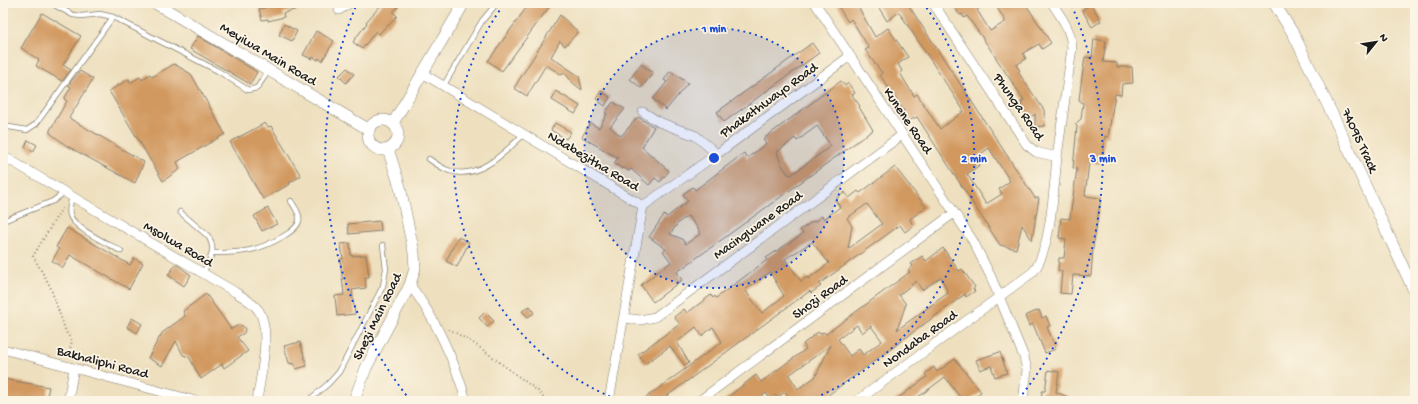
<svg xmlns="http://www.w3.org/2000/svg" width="1418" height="404" viewBox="0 0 1418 404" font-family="'Gochi Hand',sans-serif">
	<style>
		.building { fill: #d1985e; fill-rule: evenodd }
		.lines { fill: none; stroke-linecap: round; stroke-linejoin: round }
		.service-casing { stroke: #857e6e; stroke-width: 6 }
		.minor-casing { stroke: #857e6e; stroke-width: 10 }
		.tertiary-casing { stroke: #857e6e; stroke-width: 12 }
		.path { stroke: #857e6e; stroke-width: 2; stroke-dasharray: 1 3; stroke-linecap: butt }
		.service { stroke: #fff; stroke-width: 4.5 }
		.minor { stroke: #fff; stroke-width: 9 }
		.tertiary { stroke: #fff; stroke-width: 11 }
		.ring { fill: none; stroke: #1d4ed8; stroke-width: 2; stroke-dasharray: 2 4 }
		.labels { text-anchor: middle; stroke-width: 3.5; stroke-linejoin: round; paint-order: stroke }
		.street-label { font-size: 14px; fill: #1c1c1c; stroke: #fcf5e5 }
		.centre { fill: #1d4ed8; stroke: #fcf5e5; stroke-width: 2 }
		.ring-label { font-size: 12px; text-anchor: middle; font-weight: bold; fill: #1d4ed8; stroke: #fcf5e5; stroke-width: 3.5; stroke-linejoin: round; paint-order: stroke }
	</style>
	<rect width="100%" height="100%" fill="#fcf5e5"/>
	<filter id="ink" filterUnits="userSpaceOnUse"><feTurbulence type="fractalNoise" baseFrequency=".025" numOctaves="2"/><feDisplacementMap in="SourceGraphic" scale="8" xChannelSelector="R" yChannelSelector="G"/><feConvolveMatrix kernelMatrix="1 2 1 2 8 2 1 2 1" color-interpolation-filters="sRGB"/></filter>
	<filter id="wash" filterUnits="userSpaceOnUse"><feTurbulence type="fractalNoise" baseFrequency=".012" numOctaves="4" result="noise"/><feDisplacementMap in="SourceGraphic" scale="16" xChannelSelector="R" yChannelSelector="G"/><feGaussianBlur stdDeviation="0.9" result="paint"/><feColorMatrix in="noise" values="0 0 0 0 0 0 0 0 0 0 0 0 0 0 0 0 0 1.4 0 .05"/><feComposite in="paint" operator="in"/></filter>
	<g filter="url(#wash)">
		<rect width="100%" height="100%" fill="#eee0bf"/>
		<g id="blocks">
			<path class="building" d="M272 3H310V6L283 13 284 17 268 21V19L262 20 259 9 265 8V5Z
				M383 3H402L393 12 397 16 388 26 387 25 379 34 376 31 362 49 353 42 367 23 366 22Z
				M521 3H552L502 71 488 61 526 8Z
				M836 3H856L875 37 888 28 908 57 898 64 902 71 900 73 914 96 917 94 940 129 964 111 899 12 887 21 876 3H912L909 6 922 26 1035 198H1039L1032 240 1022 225 1016 249 1000 245 917 117 908 121 902 113 904 111 880 75 882 73 865 50 869 48 863 38 851 19 848 22ZM989 148 1010 181 999 189 1002 194 986 204 967 174 980 165 975 158Z
				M951 3H987L977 10 990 31 1005 22V20L994 3H1025L1051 43 1042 49 1039 44 1023 53 1026 59 1016 65 1020 71 1018 72 1044 110 1045 126 1035 127V114L1029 118 1021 105 1022 104 1021 102 1024 100 982 37 967 16 964 18 962 14 960 15Z
				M1091 4 1101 21 1092 27 1082 10Z
				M42 13 81 36 63 65 71 70 62 81 36 66 39 60 21 48Z
				M560 15 578 32 565 46 560 41 551 57 579 76 582 90 573 83 564 72 562 75 546 65 527 96 514 88Z
				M284 24 297 31 292 41 279 35Z
				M316 31 334 41 322 61 319 58 318 60 313 57 312 59 303 55Z
				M198 36 257 72 250 84 190 49Z
				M1094 39 1106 41 1103 62 1117 63V67H1132L1133 83 1122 84 1121 95 1115 94 1108 137 1105 136 1102 162 1099 164 1089 162 1085 196 1101 198 1093 248 1091 276 1073 275 1071 294 1060 293 1062 271 1058 270 1059 258H1064L1066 239 1059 238 1061 218 1070 219 1071 210 1077 169 1073 168 1077 126 1075 124 1081 119 1083 103 1079 100 1081 84 1085 57 1092 58Z
				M812 43 819 53 724 122 717 112Z
				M174 64 191 74 225 134 177 162 180 169 163 181 109 91 129 79 130 83 140 77 142 80 150 74 152 77Z
				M641 64 653 73 641 88 630 79Z
				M347 68 354 74 346 83 339 76Z
				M80 71 93 79 69 118 144 162 135 183 67 146 50 133V130L67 101 64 99 71 87 68 85Z
				M670 71 688 83 666 110 653 99 667 82 664 80Z
				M841 81 845 86 848 83 855 93 852 95 860 106 859 107 873 130 677 272 682 280 653 302 641 285 671 262 663 251 666 249 649 237 664 215 667 217 688 201 683 194 693 187 695 190 744 153 747 158 766 144 763 139ZM817 126 831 146 791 175 788 174 781 164 777 152 795 138 797 141ZM688 216 697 227 700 234 686 244 682 239 670 234 679 222Z
				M556 91 580 106 575 114 552 100Z
				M601 91 610 97 605 106 596 99Z
				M613 102 625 109 610 127 621 136 638 117 654 127 642 147 669 171 660 182 655 178 649 185 631 169 629 171 624 168 623 169 614 163 618 158 582 137 590 123 599 128 607 114 605 113Z
				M265 123 268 127 271 126 301 176 289 183 290 184 263 199 230 142Z
				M555 123 571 132 566 139 551 130Z
				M28 140 37 145 33 152 25 147Z
				M895 167 926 207 910 219 913 226 905 232 900 225 819 284 821 286 811 293 810 291 793 303 660 401H641L722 342 713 327 702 336 696 327 677 342 689 363 685 366 670 346 645 364 638 354 680 324 674 317 684 309 687 313 711 295 713 298 715 296 716 298 767 260 766 258 801 235 803 233 800 230 813 221 814 222 822 216 824 219 840 207 835 200 845 192 849 198 858 191 860 193ZM867 204 882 224 848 249 852 226 847 218ZM812 242 829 263 808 279 807 277 801 281 785 259ZM770 272 784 296 762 313 745 290Z
				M268 208 277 224 262 231 254 216Z
				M380 221 381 231 349 234 348 224Z
				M67 228 130 265 134 258 143 263 129 289 70 255 63 268 52 261 59 249 56 247Z
				M458 237 469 242 457 267 446 261Z
				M350 243 351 256 366 255 369 277H365L366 288 352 290 355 314 337 316 335 296 344 295 340 259H343L341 244Z
				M943 248 959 271 962 269 975 287 973 289 975 291 966 297 965 294 820 401H792L785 392 777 398 775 395 770 399 766 393 756 401H723L756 375 761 382 806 349 803 344 818 332 820 334 823 332 826 334 910 272 908 270 913 266 911 264 922 256 926 261ZM941 277 948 293 897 330 906 304 899 295 916 281 922 290ZM857 325 862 333 871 326 882 341 863 355 859 349 850 356 838 339ZM831 345 815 377 798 389 789 375Z
				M176 264 191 275 184 286 168 275Z
				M206 294 231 329 239 325 243 326 245 329 244 333 237 337 248 351 224 368 222 364 201 379 189 357 183 355 176 341 162 366 148 358 162 333 185 316 183 311Z
				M530 306 534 313 528 317 522 311Z
				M1039 310 1042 318 1046 316 1050 326 1047 327 1056 349 1045 353 1033 324 1029 326 1025 316Z
				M485 312 494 321 487 327 479 318Z
				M132 318 142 324 137 333 127 327Z
				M300 342 307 366 296 369 294 364 289 363 284 346Z
				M1000 352 1007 373 995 377 991 366 980 370 976 360Z
				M955 359 981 392 969 401H963L945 377 913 401H894L927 377 925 374 934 367 937 372Z
				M1048 370 1059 372 1056 392 1078 401H1041L1042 391H1045Z
				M3 379 49 387 46 401H3Z"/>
		</g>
	</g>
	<g filter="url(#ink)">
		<use href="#blocks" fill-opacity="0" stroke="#857e6e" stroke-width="1"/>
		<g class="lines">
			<defs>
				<path id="service" d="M51 3 73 15 81 16 100 14 113 17 218 71 248 90 257 88 269 70
					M444 85 482 21 497 3
					M3 126 27 130 36 124 113 17
					M429 159C436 164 443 169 450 171 479 180 505 152 524 134
					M72 196C71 202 68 209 70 215 73 228 109 244 121 251
					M180 212 208 236C217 249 210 260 203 273
					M3 221 53 201 65 192
					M213 253C243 253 258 251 284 236 289 233 298 227 299 221 301 215 294 206 291 201
					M308 401 328 384 339 372 383 286 386 269 383 245"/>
				<path id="minor" d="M815 3 973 241 991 277 1024 357 1027 370 1023 401
					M933 3 1027 145 1036 152 1057 157 1072 48C1071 30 1062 18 1052 3
					M3 6 5 3
					M339 10 350 3
					M422 73 643 206 609 401
					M643 112 659 122 696 136 717 154
					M3 156 235 292C243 297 254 303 259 311 272 332 260 378 257 401
					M643 206 717 154 850 56
					M410 285C434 316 456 363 466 401
					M624 318 640 320 655 317 902 135
					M3 349 196 401
					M68 401 74 368
					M699 401 954 213
					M857 401 1033 272C1051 251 1054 186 1057 157"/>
				<path id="tertiary" d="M155 3 368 129
					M1274 3 1294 35 1336 122 1415 293
					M368 135a15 15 0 1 1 30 0a15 15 0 1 1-30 0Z
					M393 123 464 3
					M354 401 366 368 410 285 415 268 414 253 400 187 388 149"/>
			</defs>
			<use href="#service" class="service-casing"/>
			<use href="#minor" class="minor-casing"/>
			<use href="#tertiary" class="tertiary-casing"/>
			<path class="path" d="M62 208 33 256 50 286 66 332 72 341 68 357
				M449 329 475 344 538 391 546 401"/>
			<use href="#service" class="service"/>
			<use href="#minor" class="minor"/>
			<use href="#tertiary" class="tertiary"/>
		</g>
	</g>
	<circle cx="714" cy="158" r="130" fill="#1d4ed8" fill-opacity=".12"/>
	<g class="ring">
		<circle cx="714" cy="158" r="130"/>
		<path d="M621 401A260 260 0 0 1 505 3M923 3A260 260 0 0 1 807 401"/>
		<path d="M410 400A389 389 0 0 1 356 6M1072 6A389 389 0 0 1 1018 400"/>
	</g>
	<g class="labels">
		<g class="street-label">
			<text transform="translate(269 53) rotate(31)" y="5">Meyiwa Main Road</text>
			<text transform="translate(768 99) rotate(-36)" y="5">Phakathwayo Road</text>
			<text transform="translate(1020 106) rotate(55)" y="5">Phunga Road</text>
			<text transform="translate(909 120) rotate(56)" y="5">Kunene Road</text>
			<text transform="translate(1361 140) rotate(65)" y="5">74095 Track</text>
			<text transform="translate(594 160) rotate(31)" y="5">Ndabezitha Road</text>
			<text transform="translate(757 224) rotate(-36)" y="5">Macingwane Road</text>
			<text transform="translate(179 243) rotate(30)" y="5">Msolwa Road</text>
			<text transform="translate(819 296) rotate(-36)" y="5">Shozi Road</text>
			<text transform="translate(376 316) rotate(-64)" y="5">Shezi Main Road</text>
			<text transform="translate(919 338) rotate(-36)" y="5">Nondaba Road</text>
			<text transform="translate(103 361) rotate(15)" y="5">Bakhaliphi Road</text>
		</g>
	</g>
	<circle cx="714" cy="158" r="6" class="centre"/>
	<g class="ring-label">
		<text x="714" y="32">1 min</text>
		<text x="974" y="162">2 min</text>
		<text x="1103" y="162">3 min</text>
	</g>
	<rect width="1418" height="404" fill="none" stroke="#fcf5e5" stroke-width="16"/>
	<g transform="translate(1376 42) rotate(60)" stroke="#fcf5e5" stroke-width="3" paint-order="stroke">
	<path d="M0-3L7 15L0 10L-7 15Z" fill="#1c1c1c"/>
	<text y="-6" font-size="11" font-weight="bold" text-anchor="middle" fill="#1c1c1c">N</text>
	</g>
</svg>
